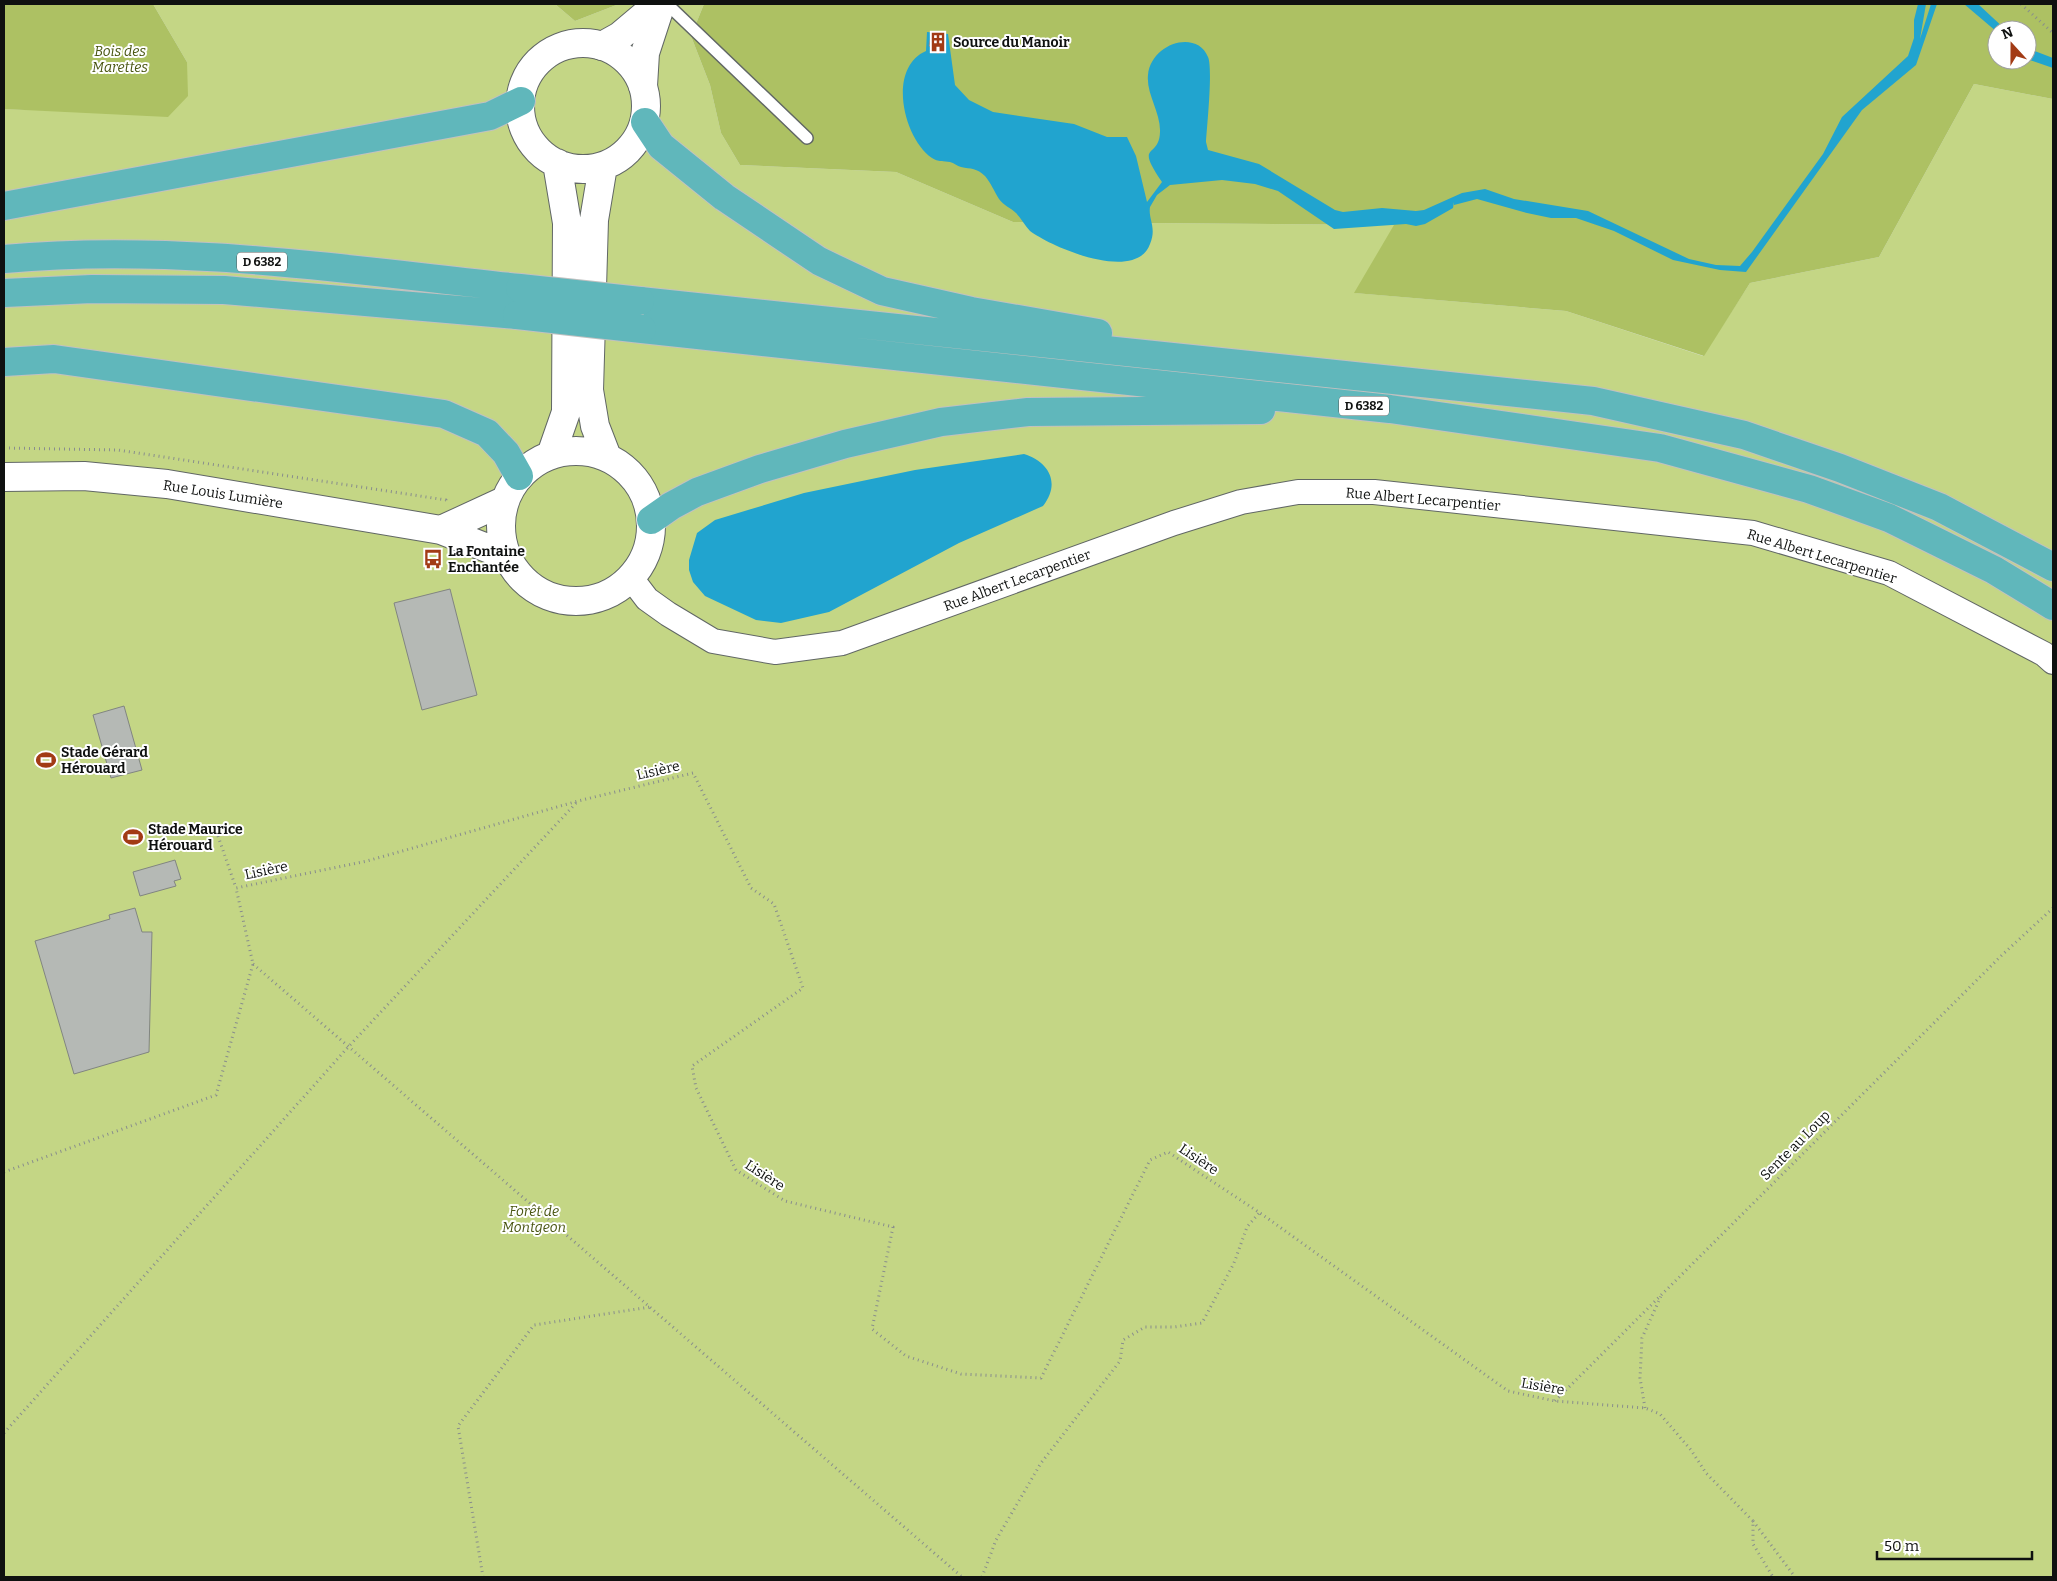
<svg xmlns="http://www.w3.org/2000/svg" width="2057" height="1581" viewBox="0 0 2057 1581" font-family="Bitter,serif">
	<style>
		.green { fill: #c4d685 }
		.forest { fill: #adc163; fill-rule: evenodd }
		.water { fill: #21a4cf }
		.building { fill: #b5b9b5; stroke: #818581 }
		.lines { fill: none; stroke-linecap: round; stroke-linejoin: round }
		.service-casing { stroke: #616765; stroke-width: 14 }
		.minor-casing { stroke: #616765; stroke-width: 26 }
		.tertiary-casing { stroke: #616765; stroke-width: 30 }
		.secondary-casing { stroke: #616765; stroke-width: 30 }
		.trunk-casing { stroke: #c1c1c1; stroke-width: 30 }
		.path { stroke: #898e8c; stroke-width: 3; stroke-dasharray: 1 4; stroke-linecap: butt }
		.service { stroke: #fff; stroke-width: 11 }
		.minor { stroke: #fff; stroke-width: 24 }
		.tertiary { stroke: #fff; stroke-width: 28 }
		.secondary { stroke: #fff; stroke-width: 28 }
		.trunk { stroke: #60b7bb; stroke-width: 28 }
		.trunk-bridge-casing { stroke: #c1c1c1; stroke-width: 30; stroke-linecap: butt }
		.trunk-bridge { stroke: #60b7bb; stroke-width: 28 }
		.labels { text-anchor: middle; stroke-width: 4; stroke-linejoin: round; paint-order: stroke }
		.shield { fill: #fff; stroke: #575858; stroke-width: 1 }
		.shield-label { font-size: 12px; font-weight: bold; fill: #0f1110 }
		.poi-label { font-size: 14px; font-weight: bold; fill: #0f1110; stroke: #fff; text-anchor: start }
		.park-label { font-size: 14px; font-style: italic; fill: #4a5612; stroke: #fff }
		.street-label { font-size: 14px; fill: #0f1110; stroke: #fff }
	</style>
	<rect width="100%" height="100%" fill="#dee5e3"/>
	<path class="green" d="M153 4H555L575 21 619 4H704L691 36 710 85 721 133 740 165 896 172 1013 222 1395 225 1355 293 1566 311 1703 356 1750 283 1879 257 1974 84 2053 99V1577H4V109L74 111 187 62Z"/>
	<path class="forest" d="M4 4H153L187 62 188 96 168 117 4 109Z
		M555 4H619L575 21Z
		M704 4H2053V99L1974 84 1879 257 1750 283 1704 356 1566 311 1354 293 1394 225 1013 222 896 172 740 165 721 133 710 85 691 36ZM1997 30H2027V60H1997Z"/>
	<path class="water" d="M1918 4H1926L1920 39 1931 4H1937L1916 65 1862 110 1746 272 1720 270 1673 260 1614 231 1576 218H1551L1527 213 1477 199 1454 205V202L1453 208 1425 224 1416 226 1406 224 1334 229 1278 191 1255 184 1222 180 1170 185 1157 195 1150 207C1148 219 1157 227 1150 244 1136 283 1053 248 1030 231 1025 226 1021 218 1016 213 1011 208 1003 205 999 199 994 191 991 183 985 176 977 168 971 169 961 167 957 166 954 163 950 162 944 161 938 162 932 158 903 138 887 68 926 51L927 32 948 34 955 85 969 100 993 112 1074 124 1107 137H1127L1136 156 1147 202 1162 182C1134 141 1159 160 1160 132 1161 113 1146 94 1148 75 1151 43 1197 29 1208 57 1213 68 1207 126 1206 142L1208 150 1259 164 1335 210 1343 212 1382 208 1416 211 1424 210 1462 193 1485 189 1514 199 1588 211 1689 259 1716 265 1740 266 1752 252 1823 154 1842 117 1908 56 1914 38V20Z
		M1964 4H1978L2006 30H1997V32Z
		M2027 48 2053 58V68L2027 59Z
		M1024 454C1049 462 1061 483 1043 506L959 543 829 612 781 623 756 620 705 596 693 582 689 570V560L697 533 715 520 804 493 915 470Z"/>
	<path class="building" d="M937 35 942 36 946 44 938 54 929 46 930 40Z
		M450 589 477 695 422 710 394 603Z
		M124 706 142 770 111 778 93 715Z
		M175 860 181 879 174 881 176 886 140 896 133 872Z
		M135 908 142 932H152L149 1052 74 1074 35 941 110 919 109 915Z"/>
	<g class="lines">
		<defs>
			<path id="service" d="M667 4 807 138"/>
			<path id="minor" d="M631 578 647 599 668 614 713 641 775 652 842 643 1174 523 1241 502 1298 492H1374L1753 533 1889 573 2044 654 2053 662"/>
			<path id="tertiary" d="M602 46 620 36 658 4
				M643 86 645 53 661 4"/>
			<path id="secondary" d="M520 106a63 63 0 1 1 126 0a63 63 0 1 1-126 0Z
				M603 166 594 220 589 390 595 426 607 457
				M501 526a75 75 0 1 1 150 0a75 75 0 1 1-150 0Z
				M551 455 566 412 567 223 557 163
				M4 477 84 476 167 484 441 530 505 555
				M441 530 504 501"/>
			<path id="trunk" d="M645 122 661 146 724 197 819 261 882 291 971 311 1098 333
				M4 206 490 116 521 101
				M4 259C176 243 349 270 520 288
				M4 293 92 289 224 290 517 315
				M640 301 1593 401 1744 435 1840 468 1939 507 2053 567
				M642 329 1390 409 1660 448 1809 489 1889 518 1994 570 2053 606
				M4 362 54 359 444 414 487 433 506 453 519 476
				M651 520 671 506 697 492 760 469 845 444 941 422 1028 412 1261 410"/>
		</defs>
		<use href="#service" class="service-casing"/>
		<use href="#minor" class="minor-casing"/>
		<use href="#tertiary" class="tertiary-casing"/>
		<use href="#secondary" class="secondary-casing"/>
		<use href="#trunk" class="trunk-casing"/>
		<path class="path" d="M2021 4 2053 33
			M4 448 118 450 446 500V502
			M218 836 236 888
			M253 964 962 1577
			M4 1172 216 1095 253 964 236 888 367 861 578 801 693 773 751 888 774 904 803 988 692 1066 696 1088 736 1170 785 1201 893 1227 872 1329 906 1356 961 1374 1041 1378 1150 1160 1168 1152 1263 1215 1508 1391 1555 1401 1645 1408 1660 1414 1691 1450 1706 1473 1753 1521V1544L1773 1577
			M1555 1401 2001 956 2053 908
			M1645 1408 1640 1378 1642 1338 1661 1296
			M4 1433 350 1045 578 801
			M1753 1521 1795 1577
			M483 1577 458 1426 534 1325 650 1307
			M982 1577 996 1540 1041 1463 1120 1361 1123 1340 1145 1327H1174L1202 1323 1234 1263 1247 1227 1259 1213"/>
		<use href="#service" class="service"/>
		<use href="#minor" class="minor"/>
		<use href="#tertiary" class="tertiary"/>
		<use href="#secondary" class="secondary"/>
		<use href="#trunk" class="trunk"/>
		<defs>
			<path id="trunk-bridge" d="M520 288 640 301
				M517 315 642 329"/>
		</defs>
		<use href="#trunk-bridge" class="trunk-bridge-casing"/>
		<use href="#trunk-bridge" class="trunk-bridge"/>
	</g>
	<defs>
		<symbol id="building-bare" viewBox="-9 -9 18 18"><path d="M-4-6H4V6H1V3H-1V6H-4ZM-2.5-4.3h1.7v1.8h-1.7ZM.8-4.3h1.7v1.8H.8ZM-2.5-1h1.7V.8h-1.7ZM.8-1h1.7V.8H.8Z" fill="#a23b15" stroke="#fff" stroke-width="2.5" paint-order="stroke"/></symbol>
		<symbol id="bus-bare" viewBox="-9 -9 18 18"><path d="M-5-6H5V4H4V6H2V4H-2V6H-4V4H-5ZM-3.5-4V0h7V-4ZM-3.5 1.2v1.5H-2V1.2ZM2 1.2v1.5H3.5V1.2Z" fill="#a23b15" stroke="#fff" stroke-width="2.5" paint-order="stroke"/></symbol>
		<symbol id="stadium-bare" viewBox="-9 -9 18 18"><path d="M0-5a6.5 5 0 1 0 0 10a6.5 5 0 1 0 0-10ZM-3.5-1.8h7v3.6h-7Z" fill="#a23b15" stroke="#fff" stroke-width="2.5" paint-order="stroke"/></symbol>
	</defs>
	<g fill-rule="evenodd">
		<use href="#building-bare" x="924" y="28" width="28" height="28"/>
		<use href="#bus-bare" x="419" y="545" width="28" height="28"/>
		<use href="#stadium-bare" x="32" y="746" width="28" height="28"/>
		<use href="#stadium-bare" x="119" y="823" width="28" height="28"/>
	</g>
	<g class="labels">
		<g class="shield">
			<rect x="237" y="252.5" width="50" height="19" rx="4"/>
			<rect x="1339" y="396.5" width="50" height="19" rx="4"/>
		</g>
		<g class="shield-label">
			<text x="262" y="266">D 6382</text>
			<text x="1364" y="410">D 6382</text>
		</g>
		<g class="poi-label">
			<text x="953" y="47">Source du Manoir</text>
			<text x="448" y="556">La Fontaine<tspan x="448" dy="16">Enchantée</tspan></text>
			<text x="61" y="757">Stade Gérard<tspan x="61" dy="16">Hérouard</tspan></text>
			<text x="148" y="834">Stade Maurice<tspan x="148" dy="16">Hérouard</tspan></text>
		</g>
		<g class="park-label">
			<text x="120" y="56">Bois des<tspan x="120" dy="16">Marettes</tspan></text>
			<text x="534" y="1216">Forêt de<tspan x="534" dy="16">Montgeon</tspan></text>
		</g>
		<g class="street-label">
			<text transform="translate(223 494) rotate(9)" y="5">Rue Louis Lumière</text>
			<text transform="translate(1423 499) rotate(5)" y="5">Rue Albert Lecarpentier</text>
			<text transform="translate(1822 556) rotate(17)" y="5">Rue Albert Lecarpentier</text>
			<text transform="translate(1017 580) rotate(-20)" y="5">Rue Albert Lecarpentier</text>
			<text transform="translate(658 770) rotate(-13)" y="5">Lisière</text>
			<text transform="translate(266 870) rotate(-12)" y="5">Lisière</text>
			<text transform="translate(1795 1145) rotate(-45)" y="5">Sente au Loup</text>
			<text transform="translate(1199 1159) rotate(34)" y="5">Lisière</text>
			<text transform="translate(765 1175) rotate(33)" y="5">Lisière</text>
			<text transform="translate(1543 1386) rotate(10)" y="5">Lisière</text>
		</g>
	</g>
	<rect width="2057" height="1581" fill="none" stroke="#0f1110" stroke-width="10"/>
	<g transform="translate(2012 45) rotate(339)"><circle r="24" fill="#ffffff" stroke="#9fa09f"/>
	<path d="M0-4L9 19L0 12L-9 19Z" fill="#a23b15"/>
	<text y="-8" font-size="14" font-weight="bold" text-anchor="middle" fill="#0f1110">N</text>
	</g>
	<path d="M1877 1551v8h155v-8" fill="none" stroke="#0f1110" stroke-width="2.5"/>
	<text x="1884" y="1551" font-size="15" fill="#0f1110" stroke="#ffffff" stroke-width="4" paint-order="stroke">50 m</text>
</svg>
